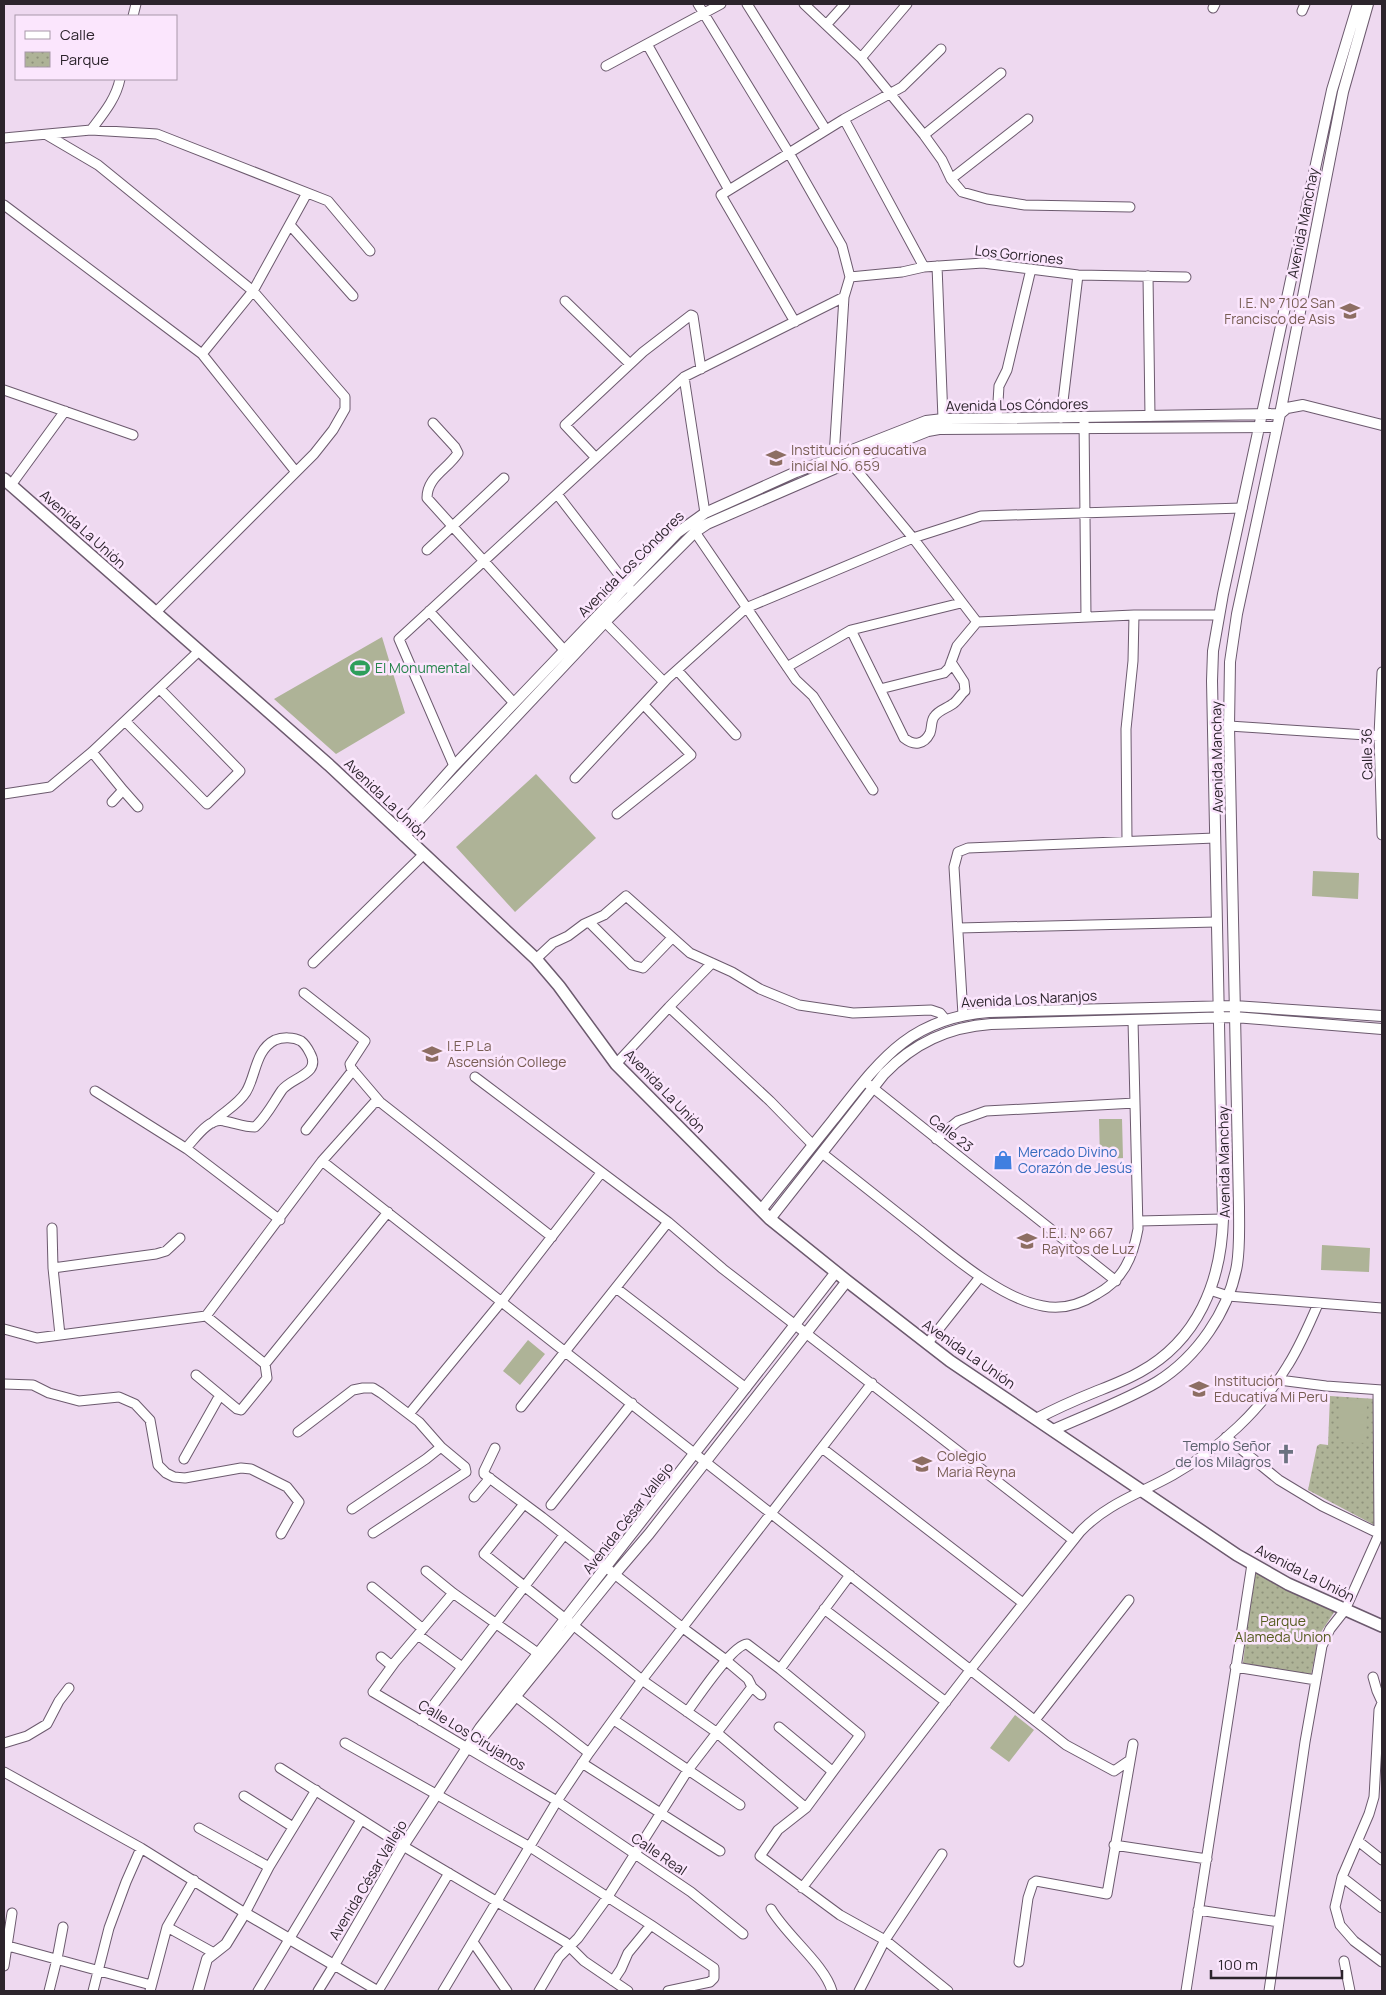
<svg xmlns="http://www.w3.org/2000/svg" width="1386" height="1995" viewBox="0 0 1386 1995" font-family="Manrope,sans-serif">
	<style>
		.park { fill: url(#park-dots) }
		.garden { fill: #aeb397 }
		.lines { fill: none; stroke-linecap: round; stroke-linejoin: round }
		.minor-casing { stroke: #6c5a6e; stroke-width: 11 }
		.tertiary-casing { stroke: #6c5a6e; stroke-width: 12 }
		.secondary-casing { stroke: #6c5a6e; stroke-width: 14 }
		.minor { stroke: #fff; stroke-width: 9 }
		.tertiary { stroke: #fff; stroke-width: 10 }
		.secondary { stroke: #fff; stroke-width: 11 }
		.labels { text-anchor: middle; stroke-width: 5; stroke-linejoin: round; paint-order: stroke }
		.street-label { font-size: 14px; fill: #2c242c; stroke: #fbe6fd }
		.education-label { font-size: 14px; fill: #785e54; stroke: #fbe6fd; text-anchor: start }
		.leisure-label { font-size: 14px; fill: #27864d; stroke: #fbe6fd; text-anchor: start }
		.shop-label { font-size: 14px; fill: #366cbe; stroke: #fbe6fd; text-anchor: start }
		.worship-label { font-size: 14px; fill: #5b616d; stroke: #fbe6fd; text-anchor: end }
		.park-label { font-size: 14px; fill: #555b1e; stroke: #fbe6fd }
	</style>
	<defs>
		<pattern id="park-dots" width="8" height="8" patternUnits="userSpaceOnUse" patternTransform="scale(1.25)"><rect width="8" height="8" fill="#aeb397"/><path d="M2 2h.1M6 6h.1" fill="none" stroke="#8e917b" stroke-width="1.8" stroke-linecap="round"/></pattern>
	</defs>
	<rect width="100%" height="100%" fill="#eed9f0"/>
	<path class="park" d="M1330 1396 1376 1399V1526L1308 1490 1317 1446 1320 1444 1328 1445Z
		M1257 1571 1335 1611 1319 1635 1311 1675 1243 1663 1252 1583Z"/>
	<path class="garden" d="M382 637 405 713 336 754 274 699Z
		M536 774 596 838 515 912 456 847Z
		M1313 871 1359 873 1358 899 1312 896Z
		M1099 1119H1122L1123 1158 1100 1159Z
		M1322 1245 1370 1248 1369 1272 1321 1270Z
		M528 1340 545 1354 520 1385 503 1371Z
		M1340 1400 1367 1401 1366 1443 1340 1442Z
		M1015 1715 1034 1730 1009 1762 990 1748Z"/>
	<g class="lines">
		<defs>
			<path id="minor" d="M698 4 789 153 842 246 850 277 844 297 834 457
				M747 4 826 130
				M804 4 861 58 924 135 942 160 951 179 962 192 987 199 1025 205 1130 207
				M1213 8 1215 4
				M1302 11 1305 4
				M133 16 136 4
				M826 25 845 4
				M647 44 729 190
				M861 58 907 4
				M606 66 721 4
				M844 119 924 267
				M91 130C103 114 116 99 120 79
				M47 135 98 165 253 291 345 397V409L333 430 314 454 155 613
				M924 135 1001 73
				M4 138 91 130 157 134 328 201 370 251
				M951 179 1028 119
				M4 205 202 354 296 472
				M290 225 353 296
				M937 266 943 419
				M1148 276 1150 416
				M850 277 902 272 924 267 983 263 1078 275 1186 277
				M565 301 630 364
				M795 322 721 195 844 119 902 87 941 49
				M202 354 253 291 307 193
				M684 377 705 513
				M4 390 133 435
				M1084 417 1086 617
				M997 418 999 386 1007 370 1031 269
				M1061 418 1078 275
				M433 423 455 447 458 453C447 470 427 477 427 498L565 651
				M596 458 565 425 643 352 691 315 693 316 701 369
				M850 462 913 538 977 622
				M11 485 65 411
				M557 494 630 589
				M695 532 796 680 813 696 873 790
				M427 550 504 478
				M429 611 514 703
				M605 622 664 682
				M851 630 904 738C914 746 924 745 930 733 932 728 931 721 934 717 938 710 948 708 954 703 958 700 961 694 965 691L964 682 951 662
				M787 667 851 630 961 603
				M677 670 736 735
				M1382 672 1379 735 1382 835
				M880 689 944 673 949 668 957 646 977 622 1134 615H1219
				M125 721 207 804 240 771 160 689
				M1229 726 1382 736
				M92 752 123 790 112 802
				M454 766 399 639 684 377 844 297
				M575 778 667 679 746 608 913 538 981 516 1242 508
				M123 790 138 807
				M4 794 50 787 92 752 199 651
				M617 814 691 755 644 705
				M1127 840 1126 729 1133 661 1134 615
				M589 922 632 965 643 968 672 938
				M959 928 1216 922
				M536 959 553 943 568 936 584 924 604 915 626 896 690 953 732 972 760 989 799 1005 853 1013 931 1010 940 1013 945 1019
				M313 963 423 855
				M304 993 365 1041 350 1064 351 1068 380 1102 552 1237
				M669 1007 770 1101 813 1145
				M963 1015 954 867 958 852 968 848 1215 838
				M616 1064 669 1007 712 963
				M475 1077 668 1222 723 1269 1073 1540
				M868 1084 1116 1281
				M95 1091 187 1149 280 1220
				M306 1130 353 1070
				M936 1139 958 1121 986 1111 1135 1103
				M186 1148C195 1139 209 1117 224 1121 235 1123 244 1127 255 1127 267 1116 273 1103 282 1090 292 1077 322 1074 310 1053 308 1049 305 1044 301 1041 294 1037 282 1037 275 1040 255 1050 256 1076 246 1092 238 1105 223 1112 212 1123
				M822 1153C854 1178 886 1204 918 1229 951 1255 1001 1299 1043 1306 1062 1310 1081 1304 1097 1294 1123 1280 1133 1257 1138 1229L1133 1020
				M322 1161 1066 1745 1114 1771 1130 1760
				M1139 1221 1223 1219
				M52 1228 53 1268 60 1335
				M53 1268 156 1254 166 1251 180 1238
				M616 1288 746 1388
				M1210 1290 1228 1296 1382 1308
				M4 1329 37 1338 206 1316 322 1161 374 1103 380 1102
				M927 1344 980 1277
				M265 1364 388 1212
				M196 1375 237 1409 241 1410 267 1378 265 1364 206 1316
				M1279 1380 1326 1386 1382 1390
				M4 1384 33 1385 49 1393 79 1401 119 1397 135 1404 150 1420 158 1465 166 1473 174 1477 185 1478 241 1468 251 1469 287 1487 299 1502 281 1534
				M521 1407 668 1222
				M409 1414 502 1301 601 1173
				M298 1432 353 1390 363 1388H373L381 1393 419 1422 441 1447 426 1459 352 1509
				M1226 1437 1279 1480 1322 1506 1382 1535
				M495 1448 484 1471V1474L542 1517 683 1628 722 1657 748 1679 752 1687 761 1695
				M822 1448 1023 1603
				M184 1459 220 1395
				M474 1497 490 1478
				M524 1504 484 1554 642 1680 716 1732 806 1808
				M551 1505 632 1403
				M373 1533 466 1472 465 1467 441 1447
				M426 1571 453 1593 539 1654
				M372 1587 423 1629
				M453 1593 395 1662 373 1692 557 1801 691 1892 743 1934
				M824 1609 946 1702
				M418 1635 462 1667
				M381 1657 392 1666
				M1235 1667 1316 1680
				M780 1669 850 1575
				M1373 1677 1377 1691 1382 1702
				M515 1696 589 1753
				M1382 1703 1379 1710 1374 1797 1369 1814 1342 1877 1335 1907 1340 1925 1354 1941 1382 1962
				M687 1712C697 1699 732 1645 747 1644L780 1669 860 1735 806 1808 778 1830 760 1856 840 1915 885 1940 948 1991
				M614 1720 740 1805
				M1035 1720 1129 1600
				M421 1721 564 1535
				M779 1727 832 1771
				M4 1743 27 1736 47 1724 59 1701 69 1688
				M345 1743 530 1847 651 1925 714 1968V1978L710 1982 668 1991
				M582 1763 720 1851
				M280 1768 403 1846 565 1942 584 1961 628 1991
				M4 1772 141 1848 245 1913 269 1867 316 1790
				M244 1796 293 1827
				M199 1828 269 1867
				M1358 1841 1382 1860
				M1114 1845 1207 1859
				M1342 1877 1382 1908
				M802 1888 971 1669 1080 1532C1106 1504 1141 1493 1173 1475 1219 1449 1261 1410 1288 1365 1300 1346 1309 1325 1318 1304
				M771 1909C786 1935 825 1965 832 1991
				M1198 1910 1279 1922
				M167 1927 214 1953
				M473 1942 507 1991
				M8 1946 151 1985
				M1344 1961 1350 1991
				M1019 1962 1028 1898 1033 1883 1036 1881 1107 1894 1133 1744
				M4 1966 12 1913
				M613 1981 621 1969 628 1953 651 1925
				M49 1991 57 1959 63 1927
				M93 1991 109 1928 126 1882 141 1848
				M150 1991 167 1927 194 1880
				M258 1991 361 1820
				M318 1991 334 1965 378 1991
				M378 1991 449 1873
				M443 1991 557 1801 589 1753 642 1680 872 1383
				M539 1991 559 1957 578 1938 607 1898 688 1770 752 1687
				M859 1991 885 1940 942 1854
				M1186 1991 1252 1564
				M1269 1991 1305 1742 1322 1646 1330 1629 1345 1610 1379 1534 1378 1390"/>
			<path id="tertiary" d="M398 829 454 766 677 533 705 513 796 472 926 421 943 419 1280 414 1287 408 1303 405 1382 425
				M404 836 605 622 695 532 707 524 850 462 928 431 939 429 1277 427
				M761 1210C785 1180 809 1150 833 1120 879 1062 908 1018 989 1012L1234 1006 1382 1016
				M770 1219 884 1074C914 1043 948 1027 991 1024L1234 1017 1382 1029
				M1036 1419C1055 1409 1075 1400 1095 1392 1110 1386 1126 1380 1140 1372 1198 1340 1221 1282 1223 1219L1212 681 1213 651 1223 594 1332 90 1358 4
				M1053 1430C1086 1415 1127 1400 1157 1382 1197 1357 1229 1311 1237 1265 1240 1246 1239 1226 1239 1207L1229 726 1230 662 1237 614 1280 414 1343 92 1368 4
				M472 1750 614 1575 649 1534 847 1281
				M198 1991 207 1959 226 1944 245 1913 334 1965 403 1846 480 1728 836 1272"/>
			<path id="secondary" d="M4 479 329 765 536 959 559 986 616 1064 770 1219 847 1281 950 1361 1237 1555 1288 1584 1382 1626"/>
		</defs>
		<use href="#minor" class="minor-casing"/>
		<use href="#tertiary" class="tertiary-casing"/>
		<use href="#secondary" class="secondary-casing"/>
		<use href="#minor" class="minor"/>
		<use href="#tertiary" class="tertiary"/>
		<use href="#secondary" class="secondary"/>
	</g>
	<defs>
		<symbol id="school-bare" viewBox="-9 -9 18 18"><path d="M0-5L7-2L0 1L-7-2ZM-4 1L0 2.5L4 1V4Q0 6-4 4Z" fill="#8d6e63" stroke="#fbe6fd" stroke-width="2.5" paint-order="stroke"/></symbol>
		<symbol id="stadium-bare" viewBox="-9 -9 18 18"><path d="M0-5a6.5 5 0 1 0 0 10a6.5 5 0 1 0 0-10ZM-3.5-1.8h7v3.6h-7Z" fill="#2e9e5b" stroke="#fbe6fd" stroke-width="2.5" paint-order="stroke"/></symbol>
		<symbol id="shop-bare" viewBox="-9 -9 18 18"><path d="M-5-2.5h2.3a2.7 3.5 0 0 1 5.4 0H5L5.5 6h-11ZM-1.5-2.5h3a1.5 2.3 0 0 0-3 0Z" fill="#3f7fe0" stroke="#fbe6fd" stroke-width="2.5" paint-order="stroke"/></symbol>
		<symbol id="church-bare" viewBox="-9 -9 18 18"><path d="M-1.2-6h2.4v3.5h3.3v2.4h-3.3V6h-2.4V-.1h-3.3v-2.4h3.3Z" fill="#6b7280" stroke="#fbe6fd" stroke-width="2.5" paint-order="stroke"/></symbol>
	</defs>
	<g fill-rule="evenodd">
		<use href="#school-bare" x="1336" y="297" width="28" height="28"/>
		<use href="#school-bare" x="762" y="444" width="28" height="28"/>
		<use href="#stadium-bare" x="346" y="654" width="28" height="28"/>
		<use href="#school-bare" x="418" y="1040" width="28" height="28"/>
		<use href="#shop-bare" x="989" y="1146" width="28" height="28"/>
		<use href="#school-bare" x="1013" y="1227" width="28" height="28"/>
		<use href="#school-bare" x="1185" y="1375" width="28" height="28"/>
		<use href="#church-bare" x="1272" y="1440" width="28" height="28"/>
		<use href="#school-bare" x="908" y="1450" width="28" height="28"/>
	</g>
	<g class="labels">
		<g class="street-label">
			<text transform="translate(1303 223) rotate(-79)" y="5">Avenida Manchay</text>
			<text transform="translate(1019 255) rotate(6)" y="5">Los Gorriones</text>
			<text transform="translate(1017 405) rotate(-1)" y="5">Avenida Los Cóndores</text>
			<text transform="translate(83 529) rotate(42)" y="5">Avenida La Unión</text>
			<text transform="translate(631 564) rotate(-45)" y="5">Avenida Los Cóndores</text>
			<text transform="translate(1367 754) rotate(-91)" y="5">Calle 36</text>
			<text transform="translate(1217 757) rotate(-91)" y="5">Avenida Manchay</text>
			<text transform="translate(386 799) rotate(44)" y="5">Avenida La Unión</text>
			<text transform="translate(1029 999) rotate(-3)" y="5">Avenida Los Naranjos</text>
			<text transform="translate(665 1091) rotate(46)" y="5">Avenida La Unión</text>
			<text transform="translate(951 1133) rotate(38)" y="5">Calle 23</text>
			<text transform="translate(1224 1162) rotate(-91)" y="5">Avenida Manchay</text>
			<text transform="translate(969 1354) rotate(35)" y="5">Avenida La Unión</text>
			<text transform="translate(628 1518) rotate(-52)" y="5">Avenida César Vallejo</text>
			<text transform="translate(1305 1573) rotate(27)" y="5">Avenida La Unión</text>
			<text transform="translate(472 1735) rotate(31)" y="5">Calle Los Cirujanos</text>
			<text transform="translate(659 1854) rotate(34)" y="5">Calle Real</text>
			<text transform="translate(368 1880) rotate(-59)" y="5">Avenida César Vallejo</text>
		</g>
		<g class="education-label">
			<text x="1335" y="308" text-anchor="end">I.E. N° 7102 San<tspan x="1335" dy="16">Francisco de Asis</tspan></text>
			<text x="791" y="455">Institución educativa<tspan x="791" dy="16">inicial No. 659</tspan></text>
			<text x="447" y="1051">I.E.P La<tspan x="447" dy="16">Ascensión College</tspan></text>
			<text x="1042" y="1238">I.E.I. N° 667<tspan x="1042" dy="16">Rayitos de Luz</tspan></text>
			<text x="1214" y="1386">Institución<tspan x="1214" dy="16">Educativa Mi Peru</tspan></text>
			<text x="937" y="1461">Colegio<tspan x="937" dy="16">Maria Reyna</tspan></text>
		</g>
		<g class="leisure-label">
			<text x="375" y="673">El Monumental</text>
		</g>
		<g class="shop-label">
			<text x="1018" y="1157">Mercado Divino<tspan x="1018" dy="16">Corazón de Jesús</tspan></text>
		</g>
		<g class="worship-label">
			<text x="1271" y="1451">Templo Señor<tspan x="1271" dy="16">de los Milagros</tspan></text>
		</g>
		<g class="park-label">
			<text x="1283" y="1626">Parque<tspan x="1283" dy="16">Alameda Union</tspan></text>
		</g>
	</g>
	<rect width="1386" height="1995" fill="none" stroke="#2c242c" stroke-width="10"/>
	<rect x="15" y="15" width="162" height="65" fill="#fbe6fd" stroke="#a898a9"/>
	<rect x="25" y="31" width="25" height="8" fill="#ffffff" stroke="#a898a9"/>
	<text x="60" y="40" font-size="15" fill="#2c242c">Calle</text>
	<rect x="25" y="52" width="25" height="15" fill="url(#park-dots)" stroke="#a898a9"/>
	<text x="60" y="65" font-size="15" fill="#2c242c">Parque</text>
	<path d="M1211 1970v8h131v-8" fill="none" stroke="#2c242c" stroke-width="2.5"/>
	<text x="1218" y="1970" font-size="15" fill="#2c242c" stroke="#fbe6fd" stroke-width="4" paint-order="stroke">100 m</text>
</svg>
